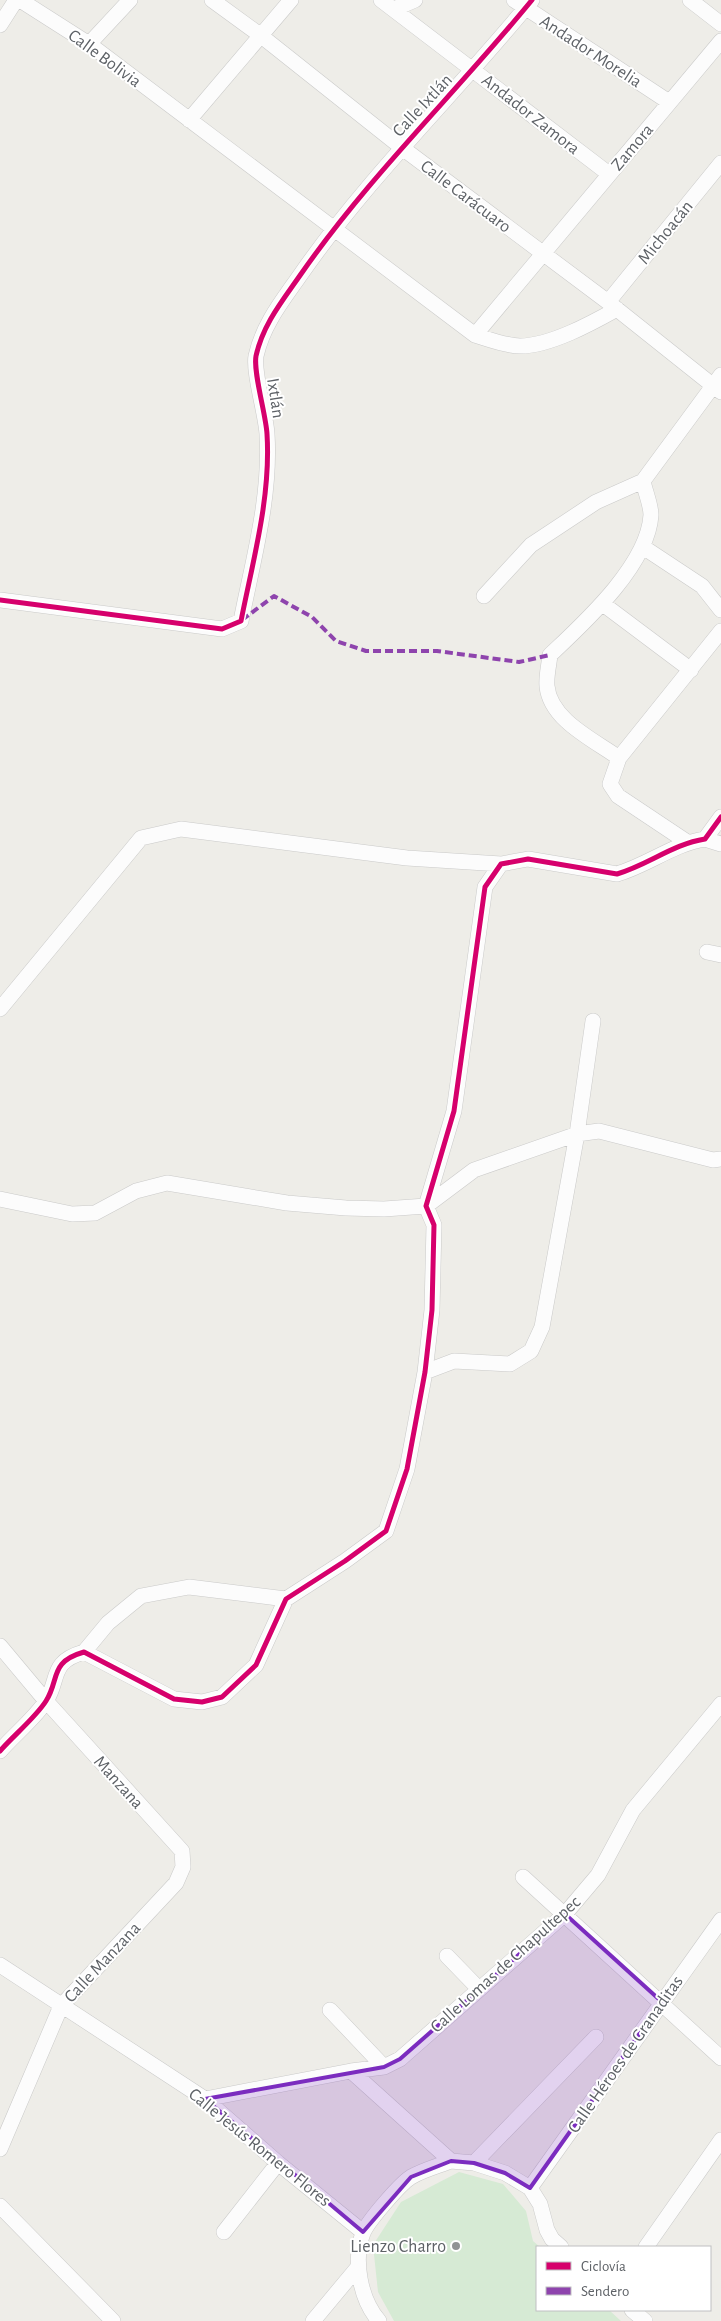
<svg xmlns="http://www.w3.org/2000/svg" width="721" height="2321" viewBox="0 0 721 2321" font-family="'Alegreya Sans',sans-serif">
	<style>
		.green { fill: #d6ead4 }
		.lines { fill: none; stroke-linecap: round; stroke-linejoin: round }
		.street-casing { stroke: #cacac9; stroke-width: 16 }
		.street { stroke: #fcfcfc; stroke-width: 15 }
		.quiet { stroke: #8e44ad; stroke-width: 4; stroke-dasharray: 8 4; stroke-linecap: butt }
		.cycleway-casing { stroke: #fff; stroke-width: 8 }
		.cycleway { stroke: #d6006c; stroke-width: 5 }
		.marked { fill: #7b2cbf; fill-opacity: 0.2; stroke: #7b2cbf; stroke-width: 4; stroke-linejoin: round }
		.poi-dot { fill: #909394; stroke: #fff; stroke-width: 2 }
		.labels { text-anchor: middle; stroke-width: 4; stroke-linejoin: round; paint-order: stroke }
		.street-label { font-size: 18px; fill: #5e6267; stroke: #fff }
		.poi-label { font-size: 18px; fill: #5e6267; stroke: #fff; text-anchor: end }
	</style>
	<rect width="100%" height="100%" fill="#eeede8"/>
	<path class="green" d="M459 2172 503 2184 526 2211 533 2241 540 2247H537V2310H609L621 2321H394L378 2292 373 2245 401 2202Z"/>
	<g class="lines">
		<defs>
			<path id="street" d="M20 0 89 44 475 335C488 339 506 346 520 346 550 346 592 323 617 309
				M212 0 260 35 401 147 608 302 721 392
				M381 0 609 174
				M514 0 669 102
				M690 0 721 24
				M394 9 415 0
				M0 25 16 0
				M89 44 130 0
				M189 120 291 0
				M608 302 721 163
				M475 335 721 41
				M643 547 702 586 721 610
				M484 596 531 545 596 502 643 481
				M0 600 222 629 241 621C253 560 271 497 267 434 266 415 253 372 256 356 263 324 283 300 301 274 370 175 456 93 532 0
				M603 604 691 670
				M619 758 721 631
				M705 839 721 844
				M687 842 618 796 610 784 619 758C594 740 550 720 547 686 546 677 549 665 550 655 584 623 648 565 651 515 651 505 645 491 643 481L721 375
				M707 952 721 955
				M0 1009 141 838 181 829 407 858 501 864
				M0 1199 72 1214 95 1213 136 1191 167 1183 287 1203 346 1208 384 1209 426 1206 474 1170 577 1134 599 1131 713 1160 721 1159
				M425 1372 454 1361 510 1364 531 1351 542 1327 577 1134 593 1021
				M0 1646 46 1701 182 1851 183 1867 176 1883 61 2006 0 2149
				M84 1652 108 1623 141 1596 189 1587 286 1599
				M0 1751C13 1736 36 1717 46 1701 60 1679 49 1662 84 1652L174 1699 202 1702 222 1697 256 1665 286 1599 345 1561 386 1531 407 1469 425 1372 432 1310 434 1225 426 1206 454 1111 485 887 501 864 528 859 617 874C648 865 673 844 705 839L721 817
				M523 1877 721 2058
				M447 1956 479 1989
				M0 1965 205 2099 278 2163 363 2232
				M330 2010 384 2067
				M351 2071 451 2161 474 2163 505 2173 530 2188 540 2204 547 2230 552 2239 561 2247
				M205 2099 351 2071 384 2067 400 2059 565 1914 598 1875 633 1810 721 1704
				M474 2163 596 2037
				M530 2188 721 1920
				M0 2206 113 2321
				M224 2232 278 2163
				M646 2247 721 2140
				M632 2310 645 2321
				M313 2321 358 2267
				M379 2321C360 2299 353 2260 363 2233 368 2221 400 2184 411 2177 423 2170 438 2166 451 2161"/>
		</defs>
		<use href="#street" class="street-casing"/>
		<use href="#street" class="street"/>
		<path class="quiet" d="M242 620 274 596 312 617 336 641 366 651H437L519 662 550 655"/>
		<defs>
			<path id="cycleway" d="M0 600 222 629 241 621C253 560 271 497 267 434 266 415 253 372 256 356 263 324 283 300 301 274 370 175 456 93 532 0
				M0 1751C13 1736 36 1717 46 1701 60 1679 49 1662 84 1652L174 1699 202 1702 222 1697 256 1665 286 1599 345 1561 386 1531 407 1469 425 1372 432 1310 434 1225 426 1206 454 1111 485 887 501 864 528 859 617 874C648 865 673 844 705 839L721 817"/>
		</defs>
		<use href="#cycleway" class="cycleway-casing"/>
		<use href="#cycleway" class="cycleway"/>
	</g>
	<path class="marked" d="M565 1914 662 2002 530 2188 505 2173 474 2163 451 2161 411 2177 363 2232 205 2099 384 2067 400 2059Z"/>
	<circle class="poi-dot" cx="456" cy="2246" r="5"/>
	<g class="labels">
		<g class="street-label">
			<text transform="translate(591 51) rotate(33)" y="6">Andador Morelia</text>
			<text transform="translate(105 58) rotate(36)" y="6">Calle Bolivia</text>
			<text transform="translate(422 105) rotate(-47)" y="6">Calle Ixtlán</text>
			<text transform="translate(531 114) rotate(38)" y="6">Andador Zamora</text>
			<text transform="translate(632 147) rotate(-50)" y="6">Zamora</text>
			<text transform="translate(466 196) rotate(37)" y="6">Calle Carácuaro</text>
			<text transform="translate(665 232) rotate(-51)" y="6">Michoacán</text>
			<text transform="translate(276 398) rotate(81)" y="6">Ixtlán</text>
			<text transform="translate(119 1782) rotate(48)" y="6">Manzana</text>
			<text transform="translate(102 1962) rotate(-47)" y="6">Calle Manzana</text>
			<text transform="translate(505 1964) rotate(-42)" y="6">Calle Lomas de Chapultepec</text>
			<text transform="translate(625 2054) rotate(-55)" y="6">Calle Héroes de Granaditas</text>
			<text transform="translate(260 2147) rotate(39)" y="6">Calle Jesús Romero Flores</text>
		</g>
		<g class="poi-label">
			<text x="446" y="2252">Lienzo Charro</text>
		</g>
	</g>
	<rect x="536" y="2246" width="175" height="65" fill="#ffffff" stroke="#bfc0c2"/>
	<rect x="546" y="2262" width="25" height="8" fill="#d6006c" stroke="#bfc0c2"/>
	<text x="581" y="2271" font-size="15" fill="#5e6267">Ciclovía</text>
	<rect x="546" y="2287" width="25" height="8" fill="#8e44ad" stroke="#bfc0c2"/>
	<text x="581" y="2296" font-size="15" fill="#5e6267">Sendero</text>
</svg>
